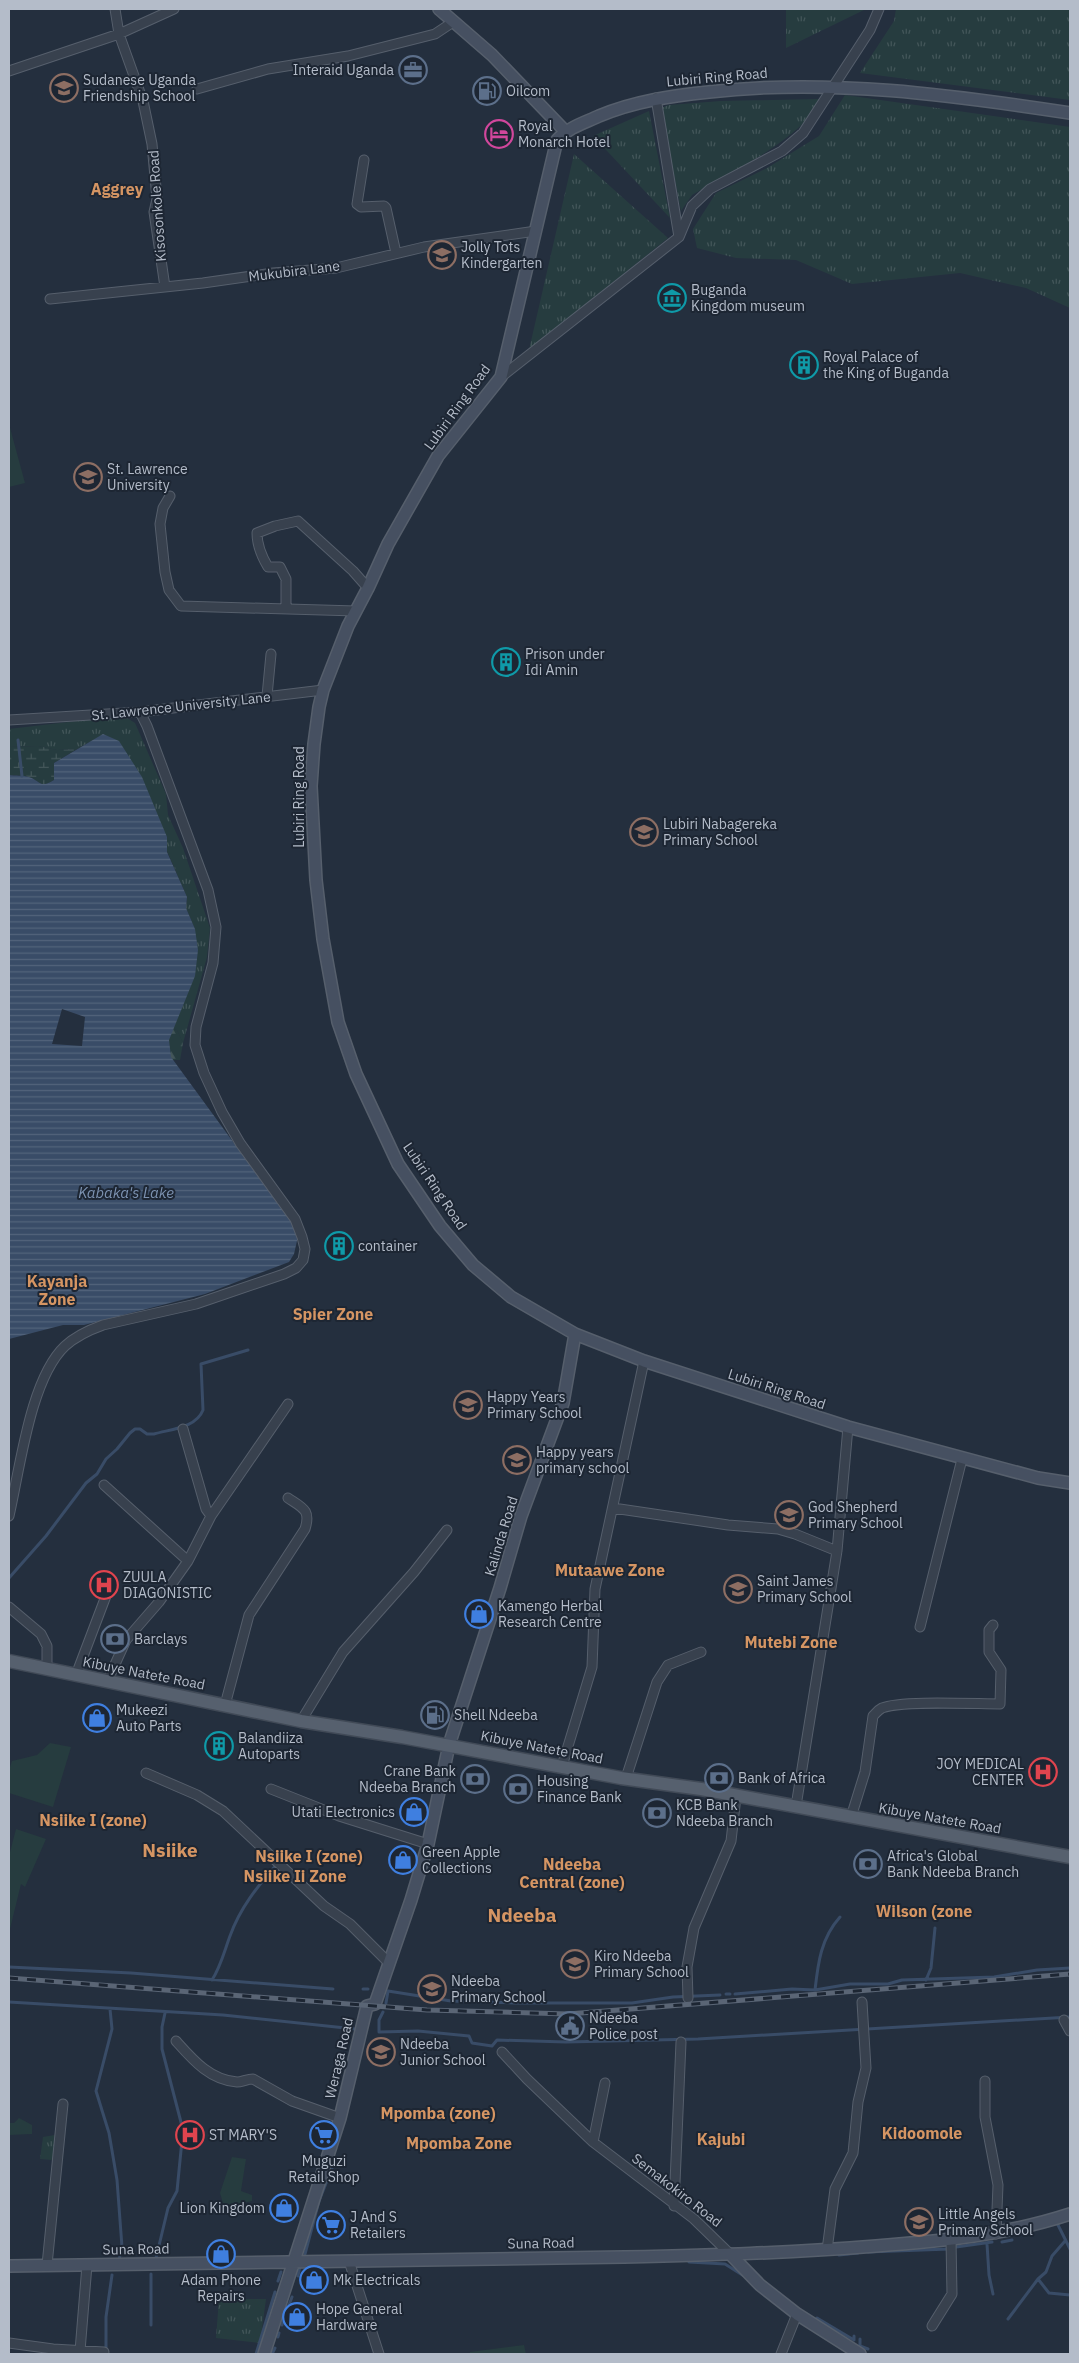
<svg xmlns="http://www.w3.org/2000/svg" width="1079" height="2363" viewBox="0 0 1079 2363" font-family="'IBM Plex Sans',sans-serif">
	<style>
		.grass { fill: url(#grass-tufts) }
		.forest { fill: url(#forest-firs) }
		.wetland { fill: url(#wetland-marsh) }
		.park { fill: #263c3f }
		.water { fill: url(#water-rules); fill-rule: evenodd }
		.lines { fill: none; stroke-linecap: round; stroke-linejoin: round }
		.stream { stroke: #394c67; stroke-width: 3 }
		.street-casing { stroke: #565f6c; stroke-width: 11 }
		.secondary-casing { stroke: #565f6c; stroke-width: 14 }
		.primary-casing { stroke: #414a57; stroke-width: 15 }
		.street { stroke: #38414e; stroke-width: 9 }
		.secondary { stroke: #465061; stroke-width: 11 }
		.primary { stroke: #56606e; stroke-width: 12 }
		.rail-casing { stroke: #5a6575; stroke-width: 5 }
		.rail { stroke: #1d2633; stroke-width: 3; stroke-dasharray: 9; stroke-linecap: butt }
		.labels { text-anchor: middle; stroke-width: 4; stroke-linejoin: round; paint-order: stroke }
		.poi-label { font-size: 14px; fill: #b4bcc9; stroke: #1d2633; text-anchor: start }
		.street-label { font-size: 14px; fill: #b4bcc9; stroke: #1d2633 }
		.water-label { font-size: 15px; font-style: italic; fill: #7c92b1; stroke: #1d2633 }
		.quarter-label { font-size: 16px; font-weight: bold; fill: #d59563; stroke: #1d2633 }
		.district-label { font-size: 19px; font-weight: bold; fill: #d59563; stroke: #1d2633 }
	</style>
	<defs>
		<pattern id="grass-tufts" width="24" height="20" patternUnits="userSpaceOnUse" patternTransform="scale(1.25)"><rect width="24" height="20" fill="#263c3f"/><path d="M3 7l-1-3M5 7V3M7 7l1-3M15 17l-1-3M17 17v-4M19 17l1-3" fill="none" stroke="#435659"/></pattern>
		<pattern id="forest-firs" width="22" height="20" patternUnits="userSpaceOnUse" patternTransform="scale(1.25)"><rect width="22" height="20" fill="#263c3f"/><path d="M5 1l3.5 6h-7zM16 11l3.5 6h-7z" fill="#435659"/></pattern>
		<pattern id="wetland-marsh" width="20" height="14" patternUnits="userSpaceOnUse" patternTransform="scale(1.25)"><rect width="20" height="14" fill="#263c3f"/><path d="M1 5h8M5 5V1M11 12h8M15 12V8" fill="none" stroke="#435659"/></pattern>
		<pattern id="water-rules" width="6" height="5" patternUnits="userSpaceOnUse" patternTransform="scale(1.25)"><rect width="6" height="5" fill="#394c67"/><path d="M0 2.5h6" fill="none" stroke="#53647b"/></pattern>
	</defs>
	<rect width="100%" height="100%" fill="#242f3e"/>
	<path class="grass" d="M786 9H866L786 48Z
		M896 9H1070V100L860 73 894 21Z
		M845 95 1070 127V308L1026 288 960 273 852 284 796 260 736 258 697 248 693 229 716 193 767 168 819 136Z
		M819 99C810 135 724 176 692 195L681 211 661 108 669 105 721 101Z
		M649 111 670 218 593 136Z
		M574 154 668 238 529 350Z
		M110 717 127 718 135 723 166 794 168 815 183 848 210 928 207 957 183 1043 177 1030 173 1029 195 929 186 908 187 897 167 851V837L104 734 77 749 57 750 38 746 9 747V729Z
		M55 2135 53 2160 40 2159 43 2137Z
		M219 2299H266L260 2343 216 2338Z"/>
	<path class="forest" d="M167 1027 177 1030 183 1043 180 1060H162Z"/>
	<path class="wetland" d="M38 746 57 750 77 749 54 763V780C39 789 41 781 29 777 23 775 15 776 9 775V747Z"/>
	<path class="park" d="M9 424 25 483 9 487Z
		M50 1743 71 1747 53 1807 9 1793V1770L12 1761 37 1755Z
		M16 1829 46 1839 25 1887 21 1884 9 1933V1856Z
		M19 2118 32 2125V2134L9 2135V2123H14Z
		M232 2157 246 2159 241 2191 252 2195V2201L224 2207 220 2193Z
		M524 2345 526 2354H470V2352Z"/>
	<path class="water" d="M103 734 119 741 142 777 167 837V852L187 897 186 908 195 929 198 950 195 976 169 1040 171 1057 299 1232 294 1254 289 1262 205 1294 84 1325H63L9 1339V775C15 776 23 775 29 777 41 781 39 789 54 780V763ZM62 1009 85 1017 82 1046 52 1044Z"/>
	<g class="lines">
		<path class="stream" d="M18 740 22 776
			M9 1578 46 1536 86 1483 97 1474 106 1459 117 1449 130 1433 135 1429H140L147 1434H154C171 1429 196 1428 203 1410L201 1364 248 1350
			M9 1967 131 1973 333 1989
			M212 1980C221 1966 224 1952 230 1936 240 1908 257 1887 277 1864
			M926 1980 931 1968 935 1928
			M363 1989H368
			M815 1990C818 1963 821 1938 840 1917
			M726 1994H730
			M735 1994 792 1989 815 1990 850 1984H888L902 1980 994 1977 1037 1970 1070 1968
			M9 2002 223 2015 355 2029
			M386 2003 388 1991 451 2001 514 2003H632L673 1997 720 1995
			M110 2009 112 2029 96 2091 109 2133 117 2180 122 2247 119 2260
			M383 2012 379 2020V2032L418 2031 469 2036 472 2043 492 2046 497 2040 566 2042 698 2039 1070 2017
			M1057 2223 1070 2249
			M1002 2242 1012 2240
			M987 2244 989 2275 993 2294
			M956 2247 992 2242
			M868 2252 949 2249
			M305 2254 319 2201 332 2168
			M839 2255 858 2253
			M156 2258 168 2208 177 2191 183 2130 162 2049V2027L165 2013
			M689 2262 725 2264 744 2276
			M298 2276 300 2266
			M1038 2279 1049 2293 1070 2295
			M278 2281 281 2272
			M287 2310 292 2297
			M817 2318 854 2340V2336
			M1008 2319 1038 2279 1046 2272 1052 2256 1065 2241
			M151 2325V2274
			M282 2325 283 2322
			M278 2337 279 2333
			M860 2339V2346L868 2349
			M106 2351V2317L112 2275
			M256 2354 275 2292
			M272 2354 275 2348"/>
		<defs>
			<path id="street" d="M115 9 119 34 143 101 152 144 157 199 154 212 165 287
				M9 71 119 34 174 9
				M197 89 268 69 348 56 435 34 453 22
				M656 98 679 237
				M364 160 357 204 361 207 384 206 386 208 396 253
				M50 299 203 283 273 273 336 268 424 247 536 231
				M501 377 679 237 692 206 710 189 782 151 803 133 870 30 879 9
				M170 496 163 508 160 524 165 572 169 590 181 606 356 611
				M286 608V579L280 567H268C262 557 257 544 257 533L275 526 298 521 353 571 368 588
				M267 696 271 654
				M9 720 140 712 323 690
				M183 1429 206 1509 211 1516
				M104 1485 188 1561
				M613 1508 728 1525 778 1529 795 1534 837 1551
				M9 1516C20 1469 30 1379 65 1346 76 1336 89 1330 103 1325L196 1304 284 1274 296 1268 303 1260 305 1249 302 1237 295 1219 240 1143 222 1112 204 1073 195 1045 196 1027 213 963 216 927 208 890 147 726 140 712
				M9 1607 41 1634 47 1646V1669
				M920 1627 962 1459
				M76 1675 109 1588
				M107 1682 126 1640 159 1602 188 1561 211 1516 288 1404
				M225 1705 249 1615 305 1529C311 1510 303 1508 288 1498
				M301 1721 343 1652 414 1572 447 1530
				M562 1766 592 1667 595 1589 644 1361
				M146 1773 197 1795 223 1811 324 1906 350 1924 389 1963
				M626 1778 657 1682 668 1665 701 1652
				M271 1789 339 1816 428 1844
				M796 1806 837 1551 848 1427
				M851 1817 865 1772 873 1716C876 1713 878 1710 882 1708 901 1700 975 1704 1000 1704L1001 1670 989 1652V1630L993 1625
				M688 1998 687 1967 694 1928 731 1841 736 1797
				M1064 2020 1070 2031
				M176 2041C193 2060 210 2080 237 2082 242 2082 247 2079 253 2079L292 2101 340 2118
				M502 2052 527 2079 593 2142 694 2219 730 2254
				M985 2081V2117L998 2185 996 2234
				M593 2142 605 2083
				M674 2206 681 2042
				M827 2250 835 2189 853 2153 858 2102 866 2068 862 2002
				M349 2261 379 2354
				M47 2265 63 2104
				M932 2326 952 2294 951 2240
				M9 2343 53 2349 104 2352
				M80 2351 87 2265
				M781 2354 797 2314"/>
			<path id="secondary" d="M439 9 492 55 565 131
				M1070 113C952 95 829 78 709 92 671 96 635 101 599 116 584 123 569 127 557 140L501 377 438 456 388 544 368 588 348 626 323 690 319 707 314 744 311 786 316 880 323 939 338 1022 356 1074 398 1164 440 1226 473 1265 511 1297 575 1334 644 1361 848 1427 1038 1478 1070 1483
				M730 2254 760 2285 797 2314 860 2354
				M9 2266C214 2263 419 2260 624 2257 708 2255 792 2253 876 2246 942 2241 1006 2235 1070 2214
				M264 2354 340 2118 367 2006 375 2004 411 1900 428 1844 449 1745 500 1588 521 1516 563 1403 575 1334"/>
			<path id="primary" d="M9 1661 301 1721 402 1737 621 1778 701 1789 1070 1857"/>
		</defs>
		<use href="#street" class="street-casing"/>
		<use href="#secondary" class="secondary-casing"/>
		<use href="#primary" class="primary-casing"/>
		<use href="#street" class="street"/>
		<use href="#secondary" class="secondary"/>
		<use href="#primary" class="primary"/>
		<defs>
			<path id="rail" d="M9 1978 427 2010 568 2014 1070 1974"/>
		</defs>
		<use href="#rail" class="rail-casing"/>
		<use href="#rail" class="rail"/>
	</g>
	<defs>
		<symbol id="office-ring" viewBox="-11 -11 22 22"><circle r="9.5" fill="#1d2633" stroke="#5c6f8a" stroke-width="1.5"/><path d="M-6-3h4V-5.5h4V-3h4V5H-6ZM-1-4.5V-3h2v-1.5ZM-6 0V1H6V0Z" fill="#5c6f8a"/></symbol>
		<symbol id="school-ring" viewBox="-11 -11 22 22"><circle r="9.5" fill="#1d2633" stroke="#8d6e63" stroke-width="1.5"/><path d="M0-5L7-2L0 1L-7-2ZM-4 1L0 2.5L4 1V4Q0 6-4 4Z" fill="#8d6e63"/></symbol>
		<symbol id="fuel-ring" viewBox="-11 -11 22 22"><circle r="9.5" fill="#1d2633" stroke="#5c6f8a" stroke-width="1.5"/><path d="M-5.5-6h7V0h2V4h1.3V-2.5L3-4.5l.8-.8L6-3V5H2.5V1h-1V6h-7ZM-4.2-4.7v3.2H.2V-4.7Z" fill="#5c6f8a"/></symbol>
		<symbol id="hotel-ring" viewBox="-11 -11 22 22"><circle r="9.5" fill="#1d2633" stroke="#d1479c" stroke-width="1.5"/><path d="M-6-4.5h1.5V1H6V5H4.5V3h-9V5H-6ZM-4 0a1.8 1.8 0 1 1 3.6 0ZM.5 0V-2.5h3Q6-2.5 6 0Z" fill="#d1479c"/></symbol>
		<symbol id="museum-ring" viewBox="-11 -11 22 22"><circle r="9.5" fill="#1d2633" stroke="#0f9aa8" stroke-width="1.5"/><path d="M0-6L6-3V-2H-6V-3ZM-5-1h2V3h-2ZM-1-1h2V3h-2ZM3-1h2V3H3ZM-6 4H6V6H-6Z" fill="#0f9aa8"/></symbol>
		<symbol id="building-ring" viewBox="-11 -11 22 22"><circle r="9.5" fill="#1d2633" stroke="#0f9aa8" stroke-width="1.5"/><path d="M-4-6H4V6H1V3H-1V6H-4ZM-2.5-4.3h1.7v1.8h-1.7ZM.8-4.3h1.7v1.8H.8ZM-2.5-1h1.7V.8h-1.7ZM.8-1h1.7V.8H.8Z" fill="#0f9aa8"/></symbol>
		<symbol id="university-ring" viewBox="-11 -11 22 22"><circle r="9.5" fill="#1d2633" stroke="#8d6e63" stroke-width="1.5"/><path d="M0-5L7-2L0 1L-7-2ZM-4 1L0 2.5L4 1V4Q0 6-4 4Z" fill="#8d6e63"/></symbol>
		<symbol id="hospital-ring" viewBox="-11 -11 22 22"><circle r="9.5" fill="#1d2633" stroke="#e0444e" stroke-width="1.5"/><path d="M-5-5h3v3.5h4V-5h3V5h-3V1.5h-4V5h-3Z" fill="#e0444e"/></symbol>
		<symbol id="shop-ring" viewBox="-11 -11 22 22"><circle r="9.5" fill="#1d2633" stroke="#3f7fe0" stroke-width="1.5"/><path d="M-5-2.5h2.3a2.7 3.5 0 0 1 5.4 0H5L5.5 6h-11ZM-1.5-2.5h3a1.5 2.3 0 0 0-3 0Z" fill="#3f7fe0"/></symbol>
		<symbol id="bank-ring" viewBox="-11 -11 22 22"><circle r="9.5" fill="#1d2633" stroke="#5c6f8a" stroke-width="1.5"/><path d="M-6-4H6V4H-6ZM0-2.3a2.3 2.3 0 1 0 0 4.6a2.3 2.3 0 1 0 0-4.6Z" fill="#5c6f8a"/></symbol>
		<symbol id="civic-ring" viewBox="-11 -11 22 22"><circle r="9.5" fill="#1d2633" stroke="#5c6f8a" stroke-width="1.5"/><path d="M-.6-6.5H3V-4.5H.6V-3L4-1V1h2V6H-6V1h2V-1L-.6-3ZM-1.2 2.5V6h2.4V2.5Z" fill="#5c6f8a"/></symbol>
		<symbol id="supermarket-ring" viewBox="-11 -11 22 22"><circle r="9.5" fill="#1d2633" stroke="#3f7fe0" stroke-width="1.5"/><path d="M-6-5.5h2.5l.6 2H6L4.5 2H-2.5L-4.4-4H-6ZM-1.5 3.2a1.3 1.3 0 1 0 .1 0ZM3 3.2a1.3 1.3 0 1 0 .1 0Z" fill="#3f7fe0"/></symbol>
	</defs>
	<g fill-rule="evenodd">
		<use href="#office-ring" x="397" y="54" width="32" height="32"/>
		<use href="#school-ring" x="48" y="72" width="32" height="32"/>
		<use href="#fuel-ring" x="471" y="75" width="32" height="32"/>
		<use href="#hotel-ring" x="483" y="118" width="32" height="32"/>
		<use href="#school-ring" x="426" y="239" width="32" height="32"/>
		<use href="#museum-ring" x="656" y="282" width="32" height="32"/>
		<use href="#building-ring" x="788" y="349" width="32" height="32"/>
		<use href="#university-ring" x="72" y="461" width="32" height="32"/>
		<use href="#building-ring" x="490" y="646" width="32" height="32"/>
		<use href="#school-ring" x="628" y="816" width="32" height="32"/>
		<use href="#building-ring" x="323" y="1230" width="32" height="32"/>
		<use href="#school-ring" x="452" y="1389" width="32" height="32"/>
		<use href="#school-ring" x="501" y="1444" width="32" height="32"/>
		<use href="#school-ring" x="773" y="1499" width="32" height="32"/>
		<use href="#hospital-ring" x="88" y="1569" width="32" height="32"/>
		<use href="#school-ring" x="722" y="1573" width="32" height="32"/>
		<use href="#shop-ring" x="463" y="1598" width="32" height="32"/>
		<use href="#bank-ring" x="99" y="1623" width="32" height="32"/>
		<use href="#fuel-ring" x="419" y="1699" width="32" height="32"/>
		<use href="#shop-ring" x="81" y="1702" width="32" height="32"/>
		<use href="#building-ring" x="203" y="1730" width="32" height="32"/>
		<use href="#hospital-ring" x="1027" y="1756" width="32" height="32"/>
		<use href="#bank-ring" x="703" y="1762" width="32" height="32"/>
		<use href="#bank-ring" x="459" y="1763" width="32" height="32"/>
		<use href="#bank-ring" x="502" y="1773" width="32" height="32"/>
		<use href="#shop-ring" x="398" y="1796" width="32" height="32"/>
		<use href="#bank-ring" x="641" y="1797" width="32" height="32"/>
		<use href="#shop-ring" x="387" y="1844" width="32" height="32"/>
		<use href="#bank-ring" x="852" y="1848" width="32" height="32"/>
		<use href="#school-ring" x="559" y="1948" width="32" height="32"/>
		<use href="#school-ring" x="416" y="1973" width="32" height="32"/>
		<use href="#civic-ring" x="554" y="2010" width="32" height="32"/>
		<use href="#school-ring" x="365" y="2036" width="32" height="32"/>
		<use href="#hospital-ring" x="174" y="2119" width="32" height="32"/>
		<use href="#supermarket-ring" x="308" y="2119" width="32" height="32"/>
		<use href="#shop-ring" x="268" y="2192" width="32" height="32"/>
		<use href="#school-ring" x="903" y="2206" width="32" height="32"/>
		<use href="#supermarket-ring" x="315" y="2209" width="32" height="32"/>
		<use href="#shop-ring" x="205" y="2238" width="32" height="32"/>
		<use href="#shop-ring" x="298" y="2264" width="32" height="32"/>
		<use href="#shop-ring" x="281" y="2301" width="32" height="32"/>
	</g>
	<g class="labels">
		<g class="poi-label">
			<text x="394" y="75" text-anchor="end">Interaid Uganda</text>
			<text x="83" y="85">Sudanese Uganda<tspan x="83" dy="16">Friendship School</tspan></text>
			<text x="506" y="96">Oilcom</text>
			<text x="518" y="131">Royal<tspan x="518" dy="16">Monarch Hotel</tspan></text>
			<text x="461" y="252">Jolly Tots<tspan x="461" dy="16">Kindergarten</tspan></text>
			<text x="691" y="295">Buganda<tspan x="691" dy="16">Kingdom museum</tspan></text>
			<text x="823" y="362">Royal Palace of<tspan x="823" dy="16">the King of Buganda</tspan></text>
			<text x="107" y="474">St. Lawrence<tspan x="107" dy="16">University</tspan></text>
			<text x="525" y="659">Prison under<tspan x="525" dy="16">Idi Amin</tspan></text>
			<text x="663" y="829">Lubiri Nabagereka<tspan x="663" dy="16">Primary School</tspan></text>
			<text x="358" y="1251">container</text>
			<text x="487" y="1402">Happy Years<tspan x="487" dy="16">Primary School</tspan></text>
			<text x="536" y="1457">Happy years<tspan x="536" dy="16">primary school</tspan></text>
			<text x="808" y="1512">God Shepherd<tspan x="808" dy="16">Primary School</tspan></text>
			<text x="123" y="1582">ZUULA<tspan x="123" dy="16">DIAGONISTIC</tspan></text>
			<text x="757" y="1586">Saint James<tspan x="757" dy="16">Primary School</tspan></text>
			<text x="498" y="1611">Kamengo Herbal<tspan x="498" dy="16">Research Centre</tspan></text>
			<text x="134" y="1644">Barclays</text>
			<text x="116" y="1715">Mukeezi<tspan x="116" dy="16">Auto Parts</tspan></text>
			<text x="454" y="1720">Shell Ndeeba</text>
			<text x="238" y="1743">Balandiiza<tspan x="238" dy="16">Autoparts</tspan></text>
			<text x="1024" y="1769" text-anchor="end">JOY MEDICAL<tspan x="1024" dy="16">CENTER</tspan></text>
			<text x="456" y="1776" text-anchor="end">Crane Bank<tspan x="456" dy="16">Ndeeba Branch</tspan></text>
			<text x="738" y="1783">Bank of Africa</text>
			<text x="537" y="1786">Housing<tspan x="537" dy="16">Finance Bank</tspan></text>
			<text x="676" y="1810">KCB Bank<tspan x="676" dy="16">Ndeeba Branch</tspan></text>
			<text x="395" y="1817" text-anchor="end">Utati Electronics</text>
			<text x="422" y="1857">Green Apple<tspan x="422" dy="16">Collections</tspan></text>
			<text x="887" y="1861">Africa's Global<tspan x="887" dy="16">Bank Ndeeba Branch</tspan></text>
			<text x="594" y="1961">Kiro Ndeeba<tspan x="594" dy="16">Primary School</tspan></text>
			<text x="451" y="1986">Ndeeba<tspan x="451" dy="16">Primary School</tspan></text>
			<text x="589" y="2023">Ndeeba<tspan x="589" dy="16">Police post</tspan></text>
			<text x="400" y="2049">Ndeeba<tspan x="400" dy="16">Junior School</tspan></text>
			<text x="209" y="2140">ST MARY'S</text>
			<text x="324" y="2166" text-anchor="middle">Muguzi<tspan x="324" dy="16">Retail Shop</tspan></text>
			<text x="265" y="2213" text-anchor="end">Lion Kingdom</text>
			<text x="938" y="2219">Little Angels<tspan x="938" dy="16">Primary School</tspan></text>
			<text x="350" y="2222">J And S<tspan x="350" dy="16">Retailers</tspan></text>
			<text x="221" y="2285" text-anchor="middle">Adam Phone<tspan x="221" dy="16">Repairs</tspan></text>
			<text x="333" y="2285">Mk Electricals</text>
			<text x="316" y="2314">Hope General<tspan x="316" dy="16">Hardware</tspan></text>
		</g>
		<g class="street-label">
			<text transform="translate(717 77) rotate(-5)" y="5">Lubiri Ring Road</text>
			<text transform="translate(157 206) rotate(-94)" y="5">Kisosonkole Road</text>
			<text transform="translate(294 271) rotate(-7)" y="5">Mukubira Lane</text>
			<text transform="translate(457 407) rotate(-54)" y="5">Lubiri Ring Road</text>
			<text transform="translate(181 706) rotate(-6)" y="5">St. Lawrence University Lane</text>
			<text transform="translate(299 797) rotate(-90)" y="5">Lubiri Ring Road</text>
			<text transform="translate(435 1186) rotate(56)" y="5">Lubiri Ring Road</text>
			<text transform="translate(777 1389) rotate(18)" y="5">Lubiri Ring Road</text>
			<text transform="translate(501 1536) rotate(-73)" y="5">Kalinda Road</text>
			<text transform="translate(144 1673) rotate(11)" y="5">Kibuye Natete Road</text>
			<text transform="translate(542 1747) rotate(11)" y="5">Kibuye Natete Road</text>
			<text transform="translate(940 1818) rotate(10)" y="5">Kibuye Natete Road</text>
			<text transform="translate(339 2058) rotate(-77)" y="5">Weraga Road</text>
			<text transform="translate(677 2190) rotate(38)" y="5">Semakokiro Road</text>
			<text transform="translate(541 2243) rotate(-1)" y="5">Suna Road</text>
			<text transform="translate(136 2249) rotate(-1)" y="5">Suna Road</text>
		</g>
		<g class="water-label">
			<text x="126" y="1198">Kabaka's Lake</text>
		</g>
		<g class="quarter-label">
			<text x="117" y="195">Aggrey</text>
			<text x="57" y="1287">Kayanja<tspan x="57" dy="18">Zone</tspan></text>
			<text x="333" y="1320">Spier Zone</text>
			<text x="610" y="1576">Mutaawe Zone</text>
			<text x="791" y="1648">Mutebi Zone</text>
			<text x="93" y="1826">Nsiike I (zone)</text>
			<text x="309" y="1862">Nsiike I (zone)</text>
			<text x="572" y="1870">Ndeeba<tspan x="572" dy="18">Central (zone)</tspan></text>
			<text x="295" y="1882">Nsiike Ii Zone</text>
			<text x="924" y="1917">Wilson (zone</text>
			<text x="438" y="2119">Mpomba (zone)</text>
			<text x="922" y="2139">Kidoomole</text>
			<text x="721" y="2145">Kajubi</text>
			<text x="459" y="2149">Mpomba Zone</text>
		</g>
		<g class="district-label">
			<text x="170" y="1857">Nsiike</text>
			<text x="522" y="1922">Ndeeba</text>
		</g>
	</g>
	<rect width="1079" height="2363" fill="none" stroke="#b4bcc9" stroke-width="20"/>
</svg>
